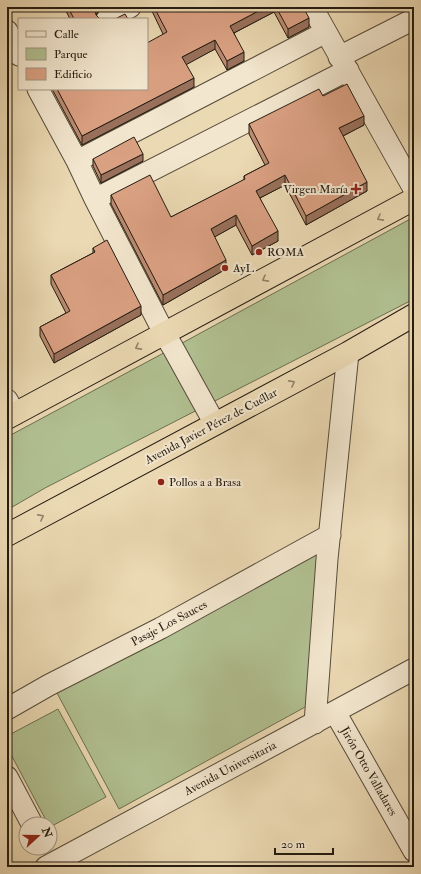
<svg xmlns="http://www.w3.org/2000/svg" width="421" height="874" viewBox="0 0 421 874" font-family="'IM FELL Double Pica',serif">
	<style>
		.green { fill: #b1c091; stroke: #6b6e51 }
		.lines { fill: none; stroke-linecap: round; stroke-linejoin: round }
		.street-casing { stroke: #564b3a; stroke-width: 23 }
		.highway-casing { stroke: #251c11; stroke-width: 24 }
		.street { stroke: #f2e6ce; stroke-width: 21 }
		.highway { stroke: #ebd9b3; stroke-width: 22 }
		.wall { fill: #bb8a70; stroke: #251c11 }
		.shaded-wall { fill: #99705b; stroke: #251c11 }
		.building { fill: #daa082; stroke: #251c11 }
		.oneway { stroke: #92846a }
		.poi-dot { fill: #8f2418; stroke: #f2e6ce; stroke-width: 1.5 }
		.labels { text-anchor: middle; stroke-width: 4; stroke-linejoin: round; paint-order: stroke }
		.poi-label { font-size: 12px; fill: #251c11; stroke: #f2e6ce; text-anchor: start }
		.street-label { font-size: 12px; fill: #251c11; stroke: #f2e6ce }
	</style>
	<rect width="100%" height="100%" fill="#ebd9b3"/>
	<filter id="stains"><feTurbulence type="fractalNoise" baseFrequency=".005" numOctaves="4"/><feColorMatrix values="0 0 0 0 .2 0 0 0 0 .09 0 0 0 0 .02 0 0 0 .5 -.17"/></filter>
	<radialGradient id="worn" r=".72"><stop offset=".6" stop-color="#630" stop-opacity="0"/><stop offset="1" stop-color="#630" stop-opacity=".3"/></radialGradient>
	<path class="green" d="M414 217V299L45 488 7 510V437L173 348Z
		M320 553 307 706 119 809 57 693Z
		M58 709 106 797 50 827V824H48L7 747V736Z"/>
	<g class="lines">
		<defs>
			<path id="street" d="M312 7 414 189
				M107 19 130 7
				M7 31 19 55
				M339 57 414 19
				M38 89 77 161 95 199 164 333 173 348 215 424
				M77 161 326 32
				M95 199 348 70
				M7 400 15 414
				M7 709 49 685 161 628 330 535
				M335 712 414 851
				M315 723 327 559 348 353
				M7 777 32 824
				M46 867 414 669"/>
			<path id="highway" d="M7 418 414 199
				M7 535 348 353 414 315"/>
		</defs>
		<use href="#street" class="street-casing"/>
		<use href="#highway" class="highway-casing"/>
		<use href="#street" class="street"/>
		<use href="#highway" class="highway"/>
	</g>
	<path class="wall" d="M64 7H104L101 8 97 13 96 15 100 19H70Z
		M150 7H216L217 9 221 7H303L309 27 288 38 274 12 234 33 244 61 227 70 215 49 186 64 194 87 82 145 52 89H147L163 34Z
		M323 96 364 125 343 136 367 191 306 225 285 185 260 198 278 241 252 255 236 225 214 237 226 269 163 305 111 204V195L171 217 244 180V176L265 165 249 134V124Z
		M93 159 143 161 101 183 93 166Z
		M93 248 141 315 54 363 40 336V327L66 313 51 284V275L93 253Z"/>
	<path class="shaded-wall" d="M7 7H14L7 11Z
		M50 7H56L50 10Z
		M96 7H104L101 8 97 13 95 19V10Z
		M266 7H274V12L230 35V26Z
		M309 18V27L288 38V29Z
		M215 40V49L182 67V57Z
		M244 52V61L227 70V61Z
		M194 78V87L82 145V136Z
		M364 116V125L339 138V128Z
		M143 154V161L101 183V175Z
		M285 175V185L256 200V191Z
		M367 182V191L306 225V216Z
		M236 215V225L211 239V229Z
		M278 231V241L252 255V246Z
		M226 260V269L163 305V295Z
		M141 306V315L54 363V354Z"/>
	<path class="building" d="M68 7H96L95 10 96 15 100 19H74Z
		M154 7H216L217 9 221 7H266L230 26 244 52 227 61 215 40 182 57 194 78 82 136 57 89H147V43L167 32Z
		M276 7H303L309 18 288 29Z
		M125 14 128 19H115Z
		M347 84 364 116 339 128 367 182 306 216 285 175 256 191 278 231 252 246 236 215 211 229 226 260 163 295 111 195 150 175 171 217 245 179 244 176 269 163 249 124 319 89 323 96Z
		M134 137 143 154 101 175 93 159Z
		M107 240 141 306 54 354 40 327 70 311 51 275 95 252 93 248Z"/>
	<defs><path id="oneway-chevron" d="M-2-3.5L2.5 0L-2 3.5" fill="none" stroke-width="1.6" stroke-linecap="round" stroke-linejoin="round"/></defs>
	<g class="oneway">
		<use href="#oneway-chevron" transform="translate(380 218) rotate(152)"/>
		<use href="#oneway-chevron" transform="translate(265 279) rotate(152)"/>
		<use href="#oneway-chevron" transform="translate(138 347) rotate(152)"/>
		<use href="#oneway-chevron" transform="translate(292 383) rotate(-28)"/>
		<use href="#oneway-chevron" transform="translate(41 517) rotate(-28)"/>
	</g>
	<g class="poi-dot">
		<path d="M354 183h4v4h4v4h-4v4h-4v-4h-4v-4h4z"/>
		<circle cx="259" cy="252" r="4"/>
		<circle cx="225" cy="268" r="4"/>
		<circle cx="161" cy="482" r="4"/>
	</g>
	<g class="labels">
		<g class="poi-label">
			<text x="348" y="193" text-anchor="end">Virgen María</text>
			<text x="267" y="256">ROMA</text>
			<text x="233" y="272">AyL</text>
			<text x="169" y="486">Pollos a a Brasa</text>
		</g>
		<g class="street-label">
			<text transform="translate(211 426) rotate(-28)" y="4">Avenida Javier Pérez de Cuéllar</text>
			<text transform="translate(169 623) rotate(-28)" y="4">Pasaje Los Sauces</text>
			<text transform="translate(230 768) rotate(-28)" y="4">Avenida Universitaria</text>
			<text transform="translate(369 771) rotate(60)" y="4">Jirón Otto Valladares</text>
		</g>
	</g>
	<rect width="421" height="874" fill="none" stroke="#ebd9b3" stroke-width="24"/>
	<rect x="8" y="8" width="405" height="858" fill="none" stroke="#251c11" stroke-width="2"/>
	<rect x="12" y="12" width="397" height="850" fill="none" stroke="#251c11"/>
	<rect x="18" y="18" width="130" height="72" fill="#f2e6ce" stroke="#a09582"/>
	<rect x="26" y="31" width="20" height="6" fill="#f2e6ce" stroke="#a09582"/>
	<text x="54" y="38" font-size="12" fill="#251c11">Calle</text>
	<rect x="26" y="48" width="20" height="12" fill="#b1c091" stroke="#a09582"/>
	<text x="54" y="58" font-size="12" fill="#251c11">Parque</text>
	<rect x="26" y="68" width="20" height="12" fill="#daa082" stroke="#a09582"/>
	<text x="54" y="78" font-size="12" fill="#251c11">Edificio</text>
	<g transform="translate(38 836) rotate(69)"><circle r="19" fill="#f2e6ce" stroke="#a09582"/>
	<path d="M0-3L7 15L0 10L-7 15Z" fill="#8f2418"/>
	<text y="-6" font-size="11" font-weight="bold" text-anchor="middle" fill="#251c11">N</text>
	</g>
	<path d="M275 848v6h58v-6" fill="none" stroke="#251c11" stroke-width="2"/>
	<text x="281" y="848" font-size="12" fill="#251c11" stroke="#f2e6ce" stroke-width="3" paint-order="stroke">20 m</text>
	<rect width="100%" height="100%" filter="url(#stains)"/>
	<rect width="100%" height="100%" fill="url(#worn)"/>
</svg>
